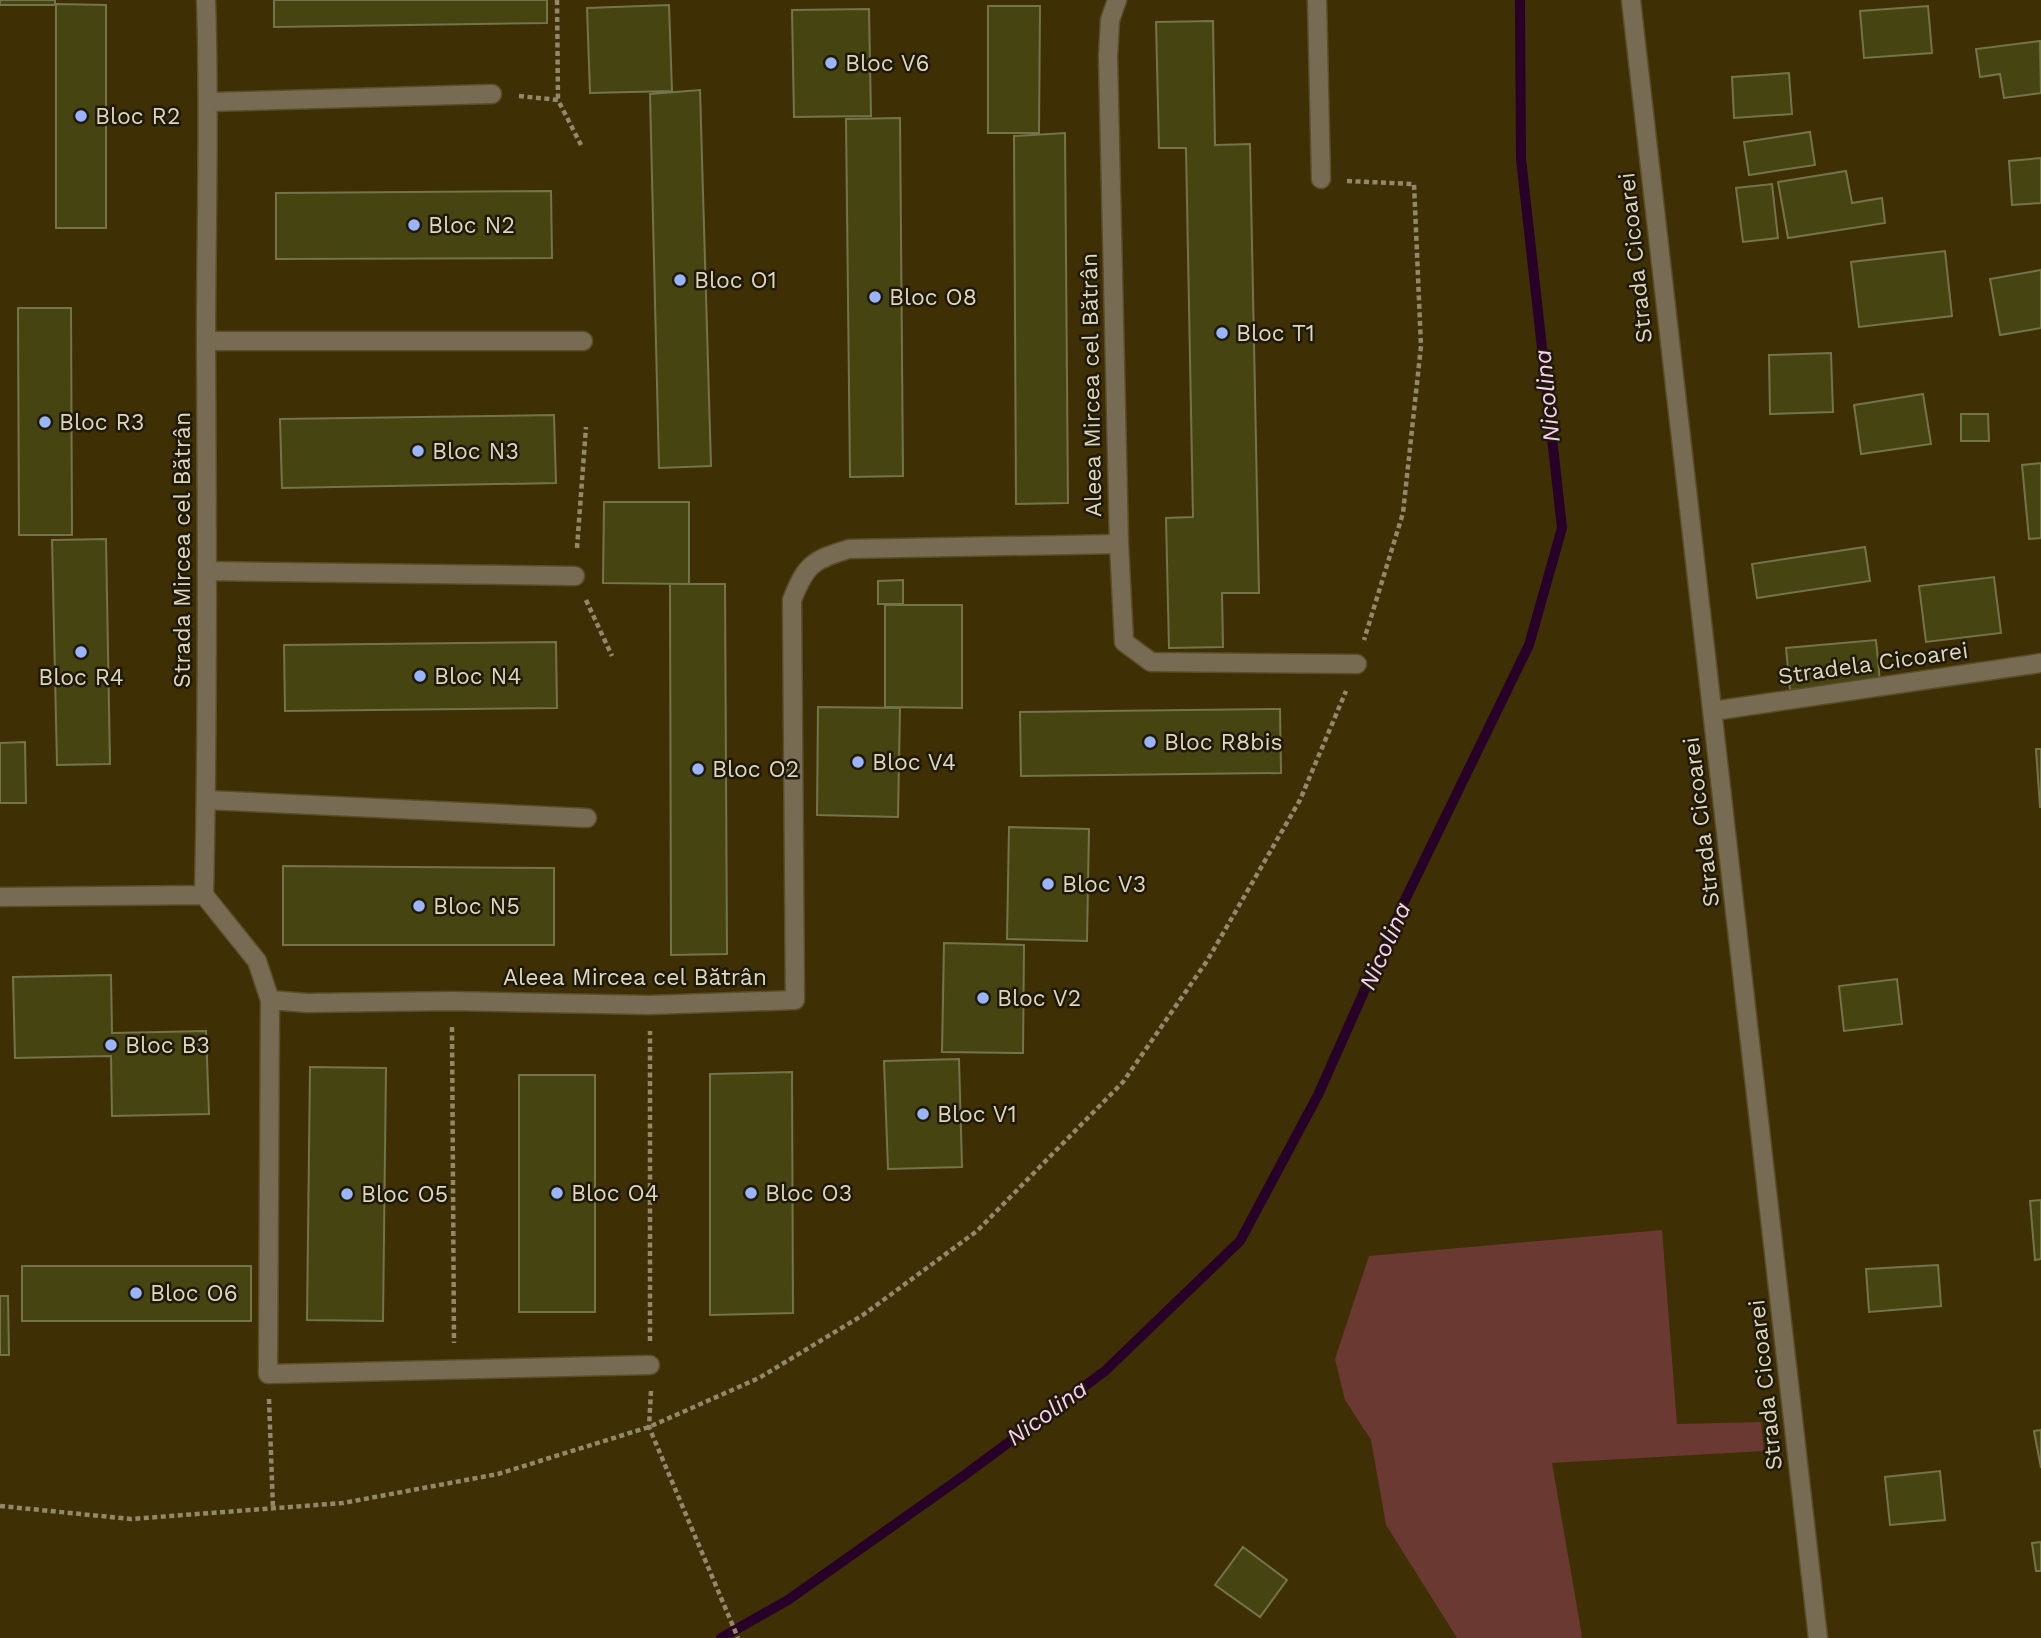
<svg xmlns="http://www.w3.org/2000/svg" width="2041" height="1638" viewBox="0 0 2041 1638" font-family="'Work Sans',sans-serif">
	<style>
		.green { fill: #6a3932 }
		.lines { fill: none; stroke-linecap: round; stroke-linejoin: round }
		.stream { stroke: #280128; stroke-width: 10 }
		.building { fill: #464512; stroke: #74744b; stroke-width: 2 }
		.minor-casing { stroke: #5b4d27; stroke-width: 21 }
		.path { stroke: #938869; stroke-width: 4.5; stroke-dasharray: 5 3.5; stroke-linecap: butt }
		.minor { stroke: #776c53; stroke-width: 18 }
		.poi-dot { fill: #9ab5fd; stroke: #1f1908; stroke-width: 2.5 }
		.labels { text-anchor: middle; stroke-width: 5; stroke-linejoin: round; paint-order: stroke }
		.poi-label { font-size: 23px; fill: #ded6c1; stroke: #1f1908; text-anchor: start }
		.street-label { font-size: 23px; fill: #ded6c1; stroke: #1f1908 }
		.water-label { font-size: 24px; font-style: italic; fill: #facff7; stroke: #1f1908 }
	</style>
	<rect width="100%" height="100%" fill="#3e2f05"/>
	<path class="green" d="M1662 1230 1677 1424 1761 1422 1764 1451 1552 1463 1582 1636 1581 1638H1457L1386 1525 1371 1440 1345 1400 1335 1359 1369 1256Z"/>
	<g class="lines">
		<path class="stream" d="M721 1638 788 1600 962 1477 1105 1371 1240 1241 1318 1095 1403 904 1529 645 1562 528 1521 159 1520 0"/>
	</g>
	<path class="building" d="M0 0H55V5H0Z
		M274 0H547V23L274 27Z
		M56 4 106 5V228H56Z
		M669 5 672 91 590 93 587 8Z
		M988 6H1040L1039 133H988Z
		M1928 6 1932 53 1864 58 1860 11Z
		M869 9 871 116 794 117 792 10Z
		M1213 21 1215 145 1250 144 1259 593H1222L1223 647 1169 648 1166 518 1193 517 1186 148H1159L1156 22Z
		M2040 41 2041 93 2004 98 2000 74 1980 77 1976 49Z
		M1789 73 1792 114 1734 118 1732 77Z
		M700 90 711 466 659 468 650 94Z
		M900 118 903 476 850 477 846 119Z
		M1810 132 1815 165 1749 175 1744 142Z
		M1065 133 1068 503 1016 504 1014 136Z
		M2041 158V203L2012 205 2009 161Z
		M1846 171 1852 203 1882 198 1885 223 1788 238 1778 182Z
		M1772 184 1778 238 1743 242 1736 188Z
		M551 191 552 258 276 259V193Z
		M1945 251 1952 316 1859 327 1851 262Z
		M2041 270V328L2000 335 1990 279Z
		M18 308H71L72 535H19Z
		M1831 353 1833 412 1770 414 1769 355Z
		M1923 394 1931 444 1861 454 1854 405Z
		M1961 414H1988L1989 441H1961Z
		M554 415 556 483 282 488 280 419Z
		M2041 463V538L2029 539 2022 465Z
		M604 502H689V584L603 583Z
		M106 539 110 764 57 765 52 540Z
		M1865 547 1870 581 1757 598 1752 564Z
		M1994 577 2001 633 1926 642 1919 586Z
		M903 580V604H878V581Z
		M670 584H725L727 954 671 955Z
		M885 605H962V708L885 707Z
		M1876 640 1880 682 1790 690 1786 648Z
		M556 642 557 708 285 711 284 645Z
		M818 707 900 708 898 817 817 815Z
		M1280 709 1281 773 1021 776 1020 712Z
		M25 742 26 803H0V743Z
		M2036 749H2041V807H2040Z
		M1009 827 1089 829 1087 941 1007 939Z
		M283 866 554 868V945H283Z
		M944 943 1024 945 1023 1053 942 1052Z
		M111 975 112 1033 206 1031 209 1114 112 1116 111 1056 15 1058 13 977Z
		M1897 979 1902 1024 1844 1031 1839 986Z
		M959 1059 962 1167 888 1169 884 1061Z
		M310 1067 386 1068 383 1321 307 1320Z
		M792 1072 793 1313 710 1315V1074Z
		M519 1075H595V1312H519Z
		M2041 1200V1259L2035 1260 2030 1201Z
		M1938 1265 1941 1306 1869 1312 1866 1269Z
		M22 1266H251V1321H22Z
		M0 1296H8L9 1355H0Z
		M2041 1430V1468L2034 1431Z
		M1940 1471 1945 1520 1890 1525 1885 1477Z
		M2041 1542V1571H2036L2032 1543Z
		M1243 1547 1287 1580 1260 1617 1215 1585Z"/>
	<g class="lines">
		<defs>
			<path id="minor" d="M1317 0 1321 179
				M1631 0 1818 1638
				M209 102 492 94
				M206 341H583
				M1119 544 1124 642 1151 662 1357 664
				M208 571 575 576
				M1713 711 2041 663
				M206 800 587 818
				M204 895 257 961 270 1000 307 1003 452 1001 650 1005 795 1000 792 600C806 564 813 560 849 549L1119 544 1108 57 1110 20 1117 0
				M0 897 204 895C208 711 207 528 206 344 206 229 210 115 206 0
				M270 1000 268 1374 650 1365"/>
		</defs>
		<use href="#minor" class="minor-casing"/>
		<path class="path" d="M557 0 558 100
			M519 96 558 100 581 145
			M1347 181 1414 184 1421 346 1403 513 1364 640
			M577 548 586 427
			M586 600 612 656
			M452 1027 454 1343
			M650 1341V1031
			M651 1391 649 1427 738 1638
			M269 1399 273 1509
			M0 1506 131 1519 343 1503 498 1474 649 1427 759 1378 863 1315 977 1231 1123 1082 1207 961 1300 800 1346 691"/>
		<use href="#minor" class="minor"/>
	</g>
	<g class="poi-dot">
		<circle cx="831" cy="63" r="7"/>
		<circle cx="81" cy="116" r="7"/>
		<circle cx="414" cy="225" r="7"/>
		<circle cx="680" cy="280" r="7"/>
		<circle cx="875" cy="297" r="7"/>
		<circle cx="1222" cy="333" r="7"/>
		<circle cx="45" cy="422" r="7"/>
		<circle cx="418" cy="451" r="7"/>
		<circle cx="81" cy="652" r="7"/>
		<circle cx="420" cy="676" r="7"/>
		<circle cx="1150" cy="742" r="7"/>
		<circle cx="858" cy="762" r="7"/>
		<circle cx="698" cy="769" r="7"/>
		<circle cx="1048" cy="884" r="7"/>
		<circle cx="419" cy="906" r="7"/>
		<circle cx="983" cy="998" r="7"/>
		<circle cx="111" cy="1045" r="7"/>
		<circle cx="923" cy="1114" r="7"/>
		<circle cx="557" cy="1193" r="7"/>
		<circle cx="751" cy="1193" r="7"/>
		<circle cx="347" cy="1194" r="7"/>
		<circle cx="136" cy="1293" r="7"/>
	</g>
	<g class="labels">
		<g class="poi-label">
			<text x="845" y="71">Bloc V6</text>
			<text x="95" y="124">Bloc R2</text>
			<text x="428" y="233">Bloc N2</text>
			<text x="694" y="288">Bloc O1</text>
			<text x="889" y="305">Bloc O8</text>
			<text x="1236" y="341">Bloc T1</text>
			<text x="59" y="430">Bloc R3</text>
			<text x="432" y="459">Bloc N3</text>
			<text x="434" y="684">Bloc N4</text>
			<text x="81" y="685" text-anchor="middle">Bloc R4</text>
			<text x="1164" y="750">Bloc R8bis</text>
			<text x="872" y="770">Bloc V4</text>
			<text x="712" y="777">Bloc O2</text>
			<text x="1062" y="892">Bloc V3</text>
			<text x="433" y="914">Bloc N5</text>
			<text x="997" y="1006">Bloc V2</text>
			<text x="125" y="1053">Bloc B3</text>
			<text x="937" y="1122">Bloc V1</text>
			<text x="571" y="1201">Bloc O4</text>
			<text x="765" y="1201">Bloc O3</text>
			<text x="361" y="1202">Bloc O5</text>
			<text x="150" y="1301">Bloc O6</text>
		</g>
		<g class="street-label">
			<text transform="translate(1635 258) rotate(-96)" y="8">Strada Cicoarei</text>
			<text transform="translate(1091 385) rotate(-91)" y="8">Aleea Mircea cel Bătrân</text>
			<text transform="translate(182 550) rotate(-90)" y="8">Strada Mircea cel Bătrân</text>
			<text transform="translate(1873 663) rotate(-8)" y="8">Stradela Cicoarei</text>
			<text transform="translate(1701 822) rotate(-97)" y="8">Strada Cicoarei</text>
			<text x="635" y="985">Aleea Mircea cel Bătrân</text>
			<text transform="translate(1765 1385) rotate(-96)" y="8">Strada Cicoarei</text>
		</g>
		<g class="water-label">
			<text transform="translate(1547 396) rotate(-96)" y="8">Nicolina</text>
			<text transform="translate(1385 946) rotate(-66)" y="8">Nicolina</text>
			<text transform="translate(1047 1413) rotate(-36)" y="8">Nicolina</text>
		</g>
	</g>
</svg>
